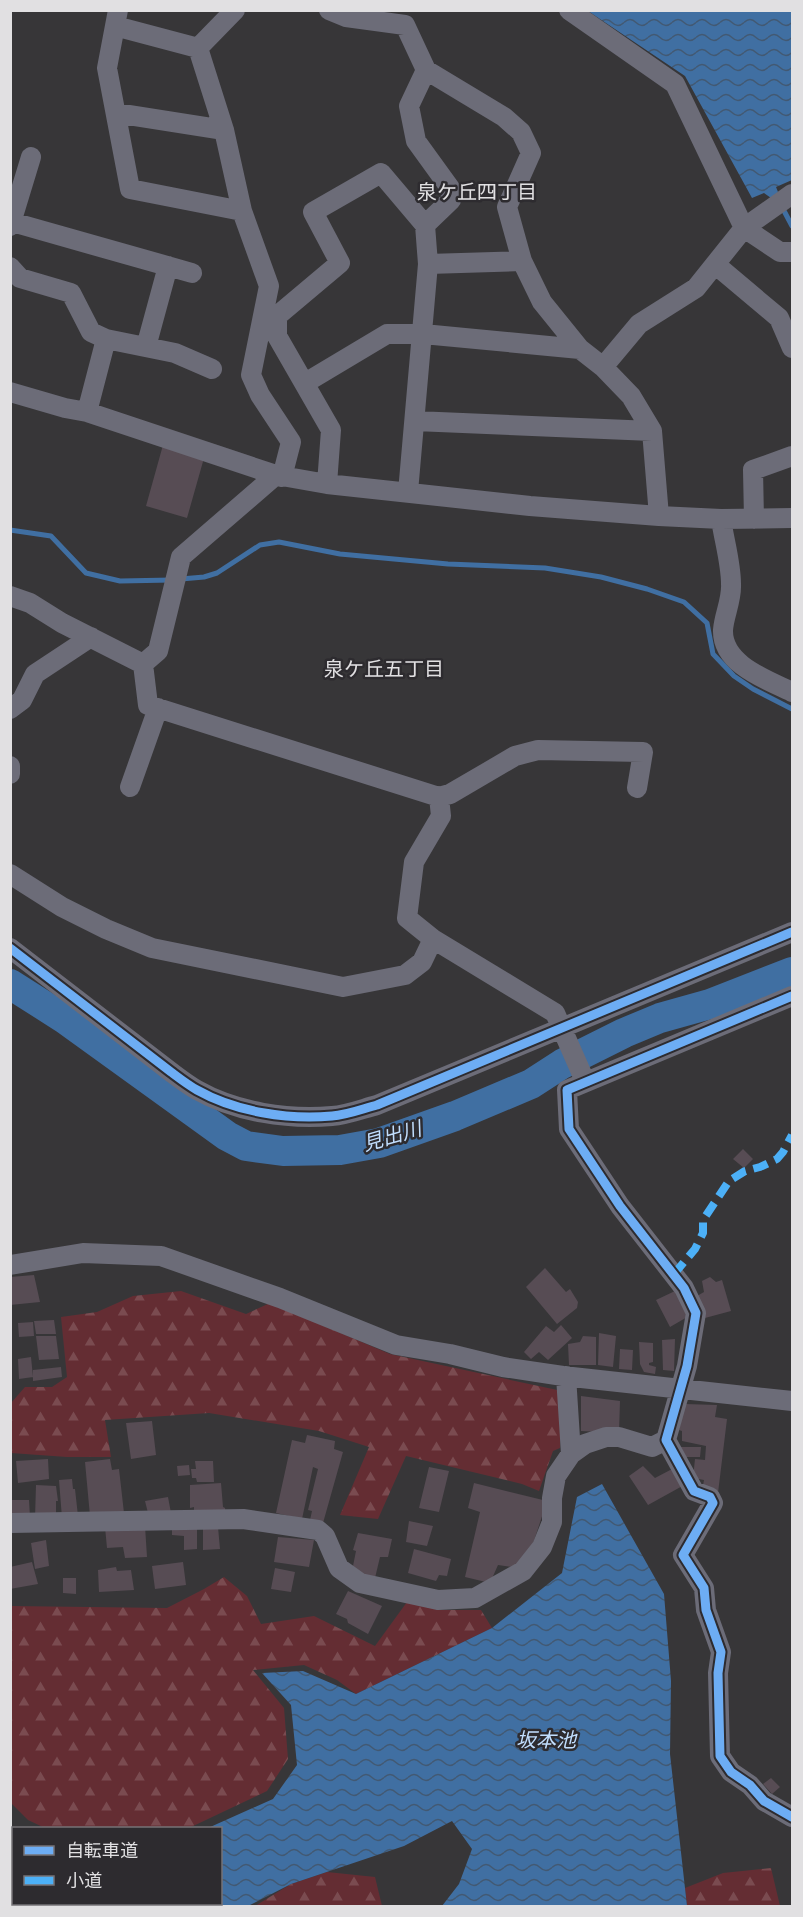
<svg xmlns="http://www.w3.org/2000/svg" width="803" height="1917" viewBox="0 0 803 1917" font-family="'PT Sans Narrow','Noto Sans JP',sans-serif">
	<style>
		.forest { fill: url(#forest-firs) }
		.water { fill: url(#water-waves) }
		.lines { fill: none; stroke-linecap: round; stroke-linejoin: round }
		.stream { stroke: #406fa2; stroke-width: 5 }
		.river { stroke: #406fa2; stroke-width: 30 }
		.building { fill: #574c54 }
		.minor { stroke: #6c6c78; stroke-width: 20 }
		.quiet { stroke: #4cb0f7; stroke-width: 8; stroke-dasharray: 15 8; stroke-linecap: butt }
		.cycleway-casing { stroke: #2d2b2f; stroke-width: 13 }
		.cycleway { stroke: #6dadf4; stroke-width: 9 }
		.labels { text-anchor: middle; stroke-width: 5; stroke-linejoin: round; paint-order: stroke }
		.neighbourhood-label { font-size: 20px; fill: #e1e0e2; stroke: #2d2b2f }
		.water-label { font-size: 20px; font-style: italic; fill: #c1defe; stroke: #2d2b2f }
	</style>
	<defs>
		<pattern id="forest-firs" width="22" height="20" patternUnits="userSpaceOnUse" patternTransform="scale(1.5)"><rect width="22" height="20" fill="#642d33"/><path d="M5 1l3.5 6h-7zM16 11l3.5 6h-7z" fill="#7a4b50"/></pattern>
		<pattern id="water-waves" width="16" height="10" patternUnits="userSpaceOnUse" patternTransform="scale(1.5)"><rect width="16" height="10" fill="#406fa2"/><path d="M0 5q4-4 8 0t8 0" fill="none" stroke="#425973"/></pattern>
	</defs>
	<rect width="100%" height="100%" fill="#373638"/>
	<path class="forest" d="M181 1291 246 1314 270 1303 390 1354 562 1391 560 1448 553 1451 539 1491 522 1484 406 1456 378 1519 340 1515 369 1447 319 1431 209 1413 105 1420 111 1457H67L11 1453V1403L25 1387H52L67 1377 61 1317 97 1312 133 1296Z
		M224 1577 247 1596 261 1624 314 1616 375 1646 407 1602 439 1610H481L492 1628 356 1694 337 1680 304 1665 253 1670 284 1708 288 1759 267 1791 189 1828H45L28 1820 11 1803 10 1606 167 1608 204 1589Z
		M771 1868 780 1906H687L685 1888 723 1873Z
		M327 1872 375 1877 382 1906H255L291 1884Z"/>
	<path class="water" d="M588 11H792V180L776 187 778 192 771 198 764 193 752 198 685 76Z
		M602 1484 664 1594 671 1681 670 1754 687 1906H442L459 1884 472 1849 452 1821 404 1846 291 1884 248 1906H52V1904H220V1828H208L273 1799 297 1765 291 1705 262 1673 303 1671 356 1694 492 1628 562 1573 577 1497Z"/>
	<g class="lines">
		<path class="stream" d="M782 207 792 226
			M10 530 51 536 86 573 120 581 172 580
			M181 579 204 577 217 573 260 545 279 542 340 554 448 564 545 568 601 577 647 589 684 602 707 623 713 654 734 676 753 689 792 709"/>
		<path class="river" d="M10 984 65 1019 227 1136 246 1146 283 1151 340 1150 379 1143 455 1116 531 1084 562 1064 624 1033 660 1018 710 1004 792 972"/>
	</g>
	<path class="building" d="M163 445 204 458 187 518 146 506Z
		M743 1149 753 1159 744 1168 733 1159Z
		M545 1268 566 1292 570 1289 578 1302 577 1308 557 1324 526 1287Z
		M34 1275 40 1302 10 1305V1277Z
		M710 1277 716 1282 722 1280 731 1311 705 1318 697 1296 704 1292 702 1281Z
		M675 1291 689 1316 670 1327 656 1300Z
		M54 1320 56 1334H36L34 1321Z
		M33 1322 34 1336 19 1337 18 1323Z
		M561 1325 572 1338 548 1360 539 1352 531 1359 524 1352 546 1326 554 1332Z
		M599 1333 616 1336 613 1367 598 1365Z
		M36 1336H56L59 1359 39 1360Z
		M583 1336 596 1337V1365H569L568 1344 580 1342Z
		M675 1339 674 1371 663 1370 662 1340Z
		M639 1342 653 1343V1362L649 1363V1365L656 1367 655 1374 644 1372 640 1364Z
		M620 1349 633 1350 632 1370 619 1369Z
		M31 1357 33 1377 19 1379 18 1359Z
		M61 1367 62 1377 33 1381V1370Z
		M581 1396 620 1401 619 1433 581 1431Z
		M685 1404 717 1405 715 1417 727 1419 718 1493 702 1491 704 1480 693 1478 695 1459 705 1460 706 1446 682 1441V1431L679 1430Z
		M152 1421 156 1455 131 1459 126 1423Z
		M307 1435 335 1441 334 1449 343 1452 323 1523 310 1520 312 1511 308 1510 318 1469 313 1467 302 1519 276 1513 292 1440 305 1443Z
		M680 1447H701L700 1457H683Z
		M48 1459 49 1479 18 1483 16 1461Z
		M110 1459 112 1470 119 1469 124 1513 90 1516 85 1462Z
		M195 1461H213L214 1482H197L196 1478H192L191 1469H196Z
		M189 1465 190 1475 178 1476 177 1466Z
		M643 1466 655 1478 674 1468 686 1484 648 1505 629 1476Z
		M429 1467 449 1471 439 1512 419 1508Z
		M72 1479 73 1489H75L78 1516 62 1518 59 1480Z
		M221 1483 223 1507 225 1508 226 1515 194 1512V1507L190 1508V1485Z
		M474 1483 547 1501 530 1553 519 1568 498 1565 490 1583 465 1577 480 1512 468 1508Z
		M36 1485 56 1486 58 1501H56V1517L35 1518Z
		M168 1497 171 1513 149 1517 145 1501Z
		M12 1500H29L30 1517 12 1519Z
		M409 1521 433 1526 427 1546 406 1542Z
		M172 1525H197V1549L184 1550V1536L172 1535Z
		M145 1526 147 1557 125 1558 123 1547 107 1548 105 1527Z
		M218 1527 220 1549 203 1550V1528Z
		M358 1533 392 1539 388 1557H380L375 1578 352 1571 356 1551 353 1550Z
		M278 1537 314 1540 309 1567 274 1562Z
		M46 1540 49 1566 35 1569 31 1543Z
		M414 1549 451 1559 447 1576 439 1575 436 1581 408 1573Z
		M32 1562 38 1584 10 1589V1567Z
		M183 1562 186 1585 155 1589 152 1566Z
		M116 1567 117 1571 131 1570 134 1590 99 1592 98 1570Z
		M275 1568 295 1572 291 1592 271 1589Z
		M63 1578H76V1594L63 1593Z
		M348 1591 382 1606 368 1634 348 1623 347 1619 336 1614Z
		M771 1778 780 1787 772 1794 763 1784Z"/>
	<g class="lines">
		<path class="minor" d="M118 10 107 68 130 189 242 211
			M329 10 346 17 405 25 426 70 504 117 521 132 531 153 507 207 522 261 542 302 580 349 603 367 631 396 652 431 659 516
			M569 10 675 84 744 228 780 252H792
			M115 26 198 48 235 10
			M198 48 224 130 242 211 269 286 251 375 260 395 291 442 282 477
			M116 113 224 130
			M12 222 192 273
			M425 225 451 200 450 188 416 141 409 106 426 70
			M10 226 31 157
			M428 264 522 261
			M716 265 779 318 792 348
			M10 267 20 278 71 293 91 332 106 339 175 353 212 369
			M146 347 168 266
			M603 367 639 324 696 288 744 228 792 194
			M305 383 387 334H423L580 349
			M10 392 65 408 87 412 276 475 327 484 530 506 659 516 721 519 792 518
			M87 412 106 339
			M415 421 652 431
			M276 475 181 557 158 651 143 664 148 705 439 797 450 794 515 756 538 750 643 752 637 788
			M327 484 331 430 277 336V316L340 263 313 212 381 173 425 225 428 264 408 492
			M721 519C724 540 731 563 731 584 732 600 724 615 723 630 722 665 768 680 792 692
			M754 519 753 470 792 456
			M10 596 30 603 62 623 143 664
			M10 709 22 700 35 674 91 637
			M10 766V774
			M130 787 158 708
			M439 797 441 816 414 862 407 918 433 939 555 1013 585 1081
			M10 874 62 907 106 929 152 948 343 987 405 975 422 962 433 939
			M10 948 171 1072C179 1078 188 1085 197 1090 236 1112 288 1120 332 1116 347 1115 362 1109 377 1105L792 932
			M792 996 567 1090 569 1129 620 1206 684 1288 696 1313 687 1366 666 1440 694 1491 710 1497 713 1503 683 1555 704 1588 706 1610 721 1652 718 1673 720 1756 731 1772 750 1785 764 1801 792 1817
			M10 1265 83 1253 161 1256 280 1298 396 1345 450 1354 503 1367 563 1376 792 1401
			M566 1376 571 1454
			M10 1523 243 1519 318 1530 325 1536 339 1568 360 1583 438 1600 475 1598 523 1571 542 1547 552 1522V1498L556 1476 571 1454 585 1444 606 1437H619L652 1447 666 1440"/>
		<path class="quiet" d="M674 1274 695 1249 703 1233V1220L729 1181 745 1171 760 1167 777 1159 783 1152 792 1135"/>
		<defs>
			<path id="cycleway" d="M10 948 171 1072C179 1078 188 1085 197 1090 236 1112 288 1120 332 1116 347 1115 362 1109 377 1105L792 932
				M792 996 567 1090 569 1129 620 1206 684 1288 696 1313 687 1366 666 1440 694 1491 710 1497 713 1503 683 1555 704 1588 706 1610 721 1652 718 1673 720 1756 731 1772 750 1785 764 1801 792 1817"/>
		</defs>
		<use href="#cycleway" class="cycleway-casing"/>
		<use href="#cycleway" class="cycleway"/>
	</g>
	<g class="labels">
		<g class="neighbourhood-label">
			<text x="477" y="199">泉ケ丘四丁目</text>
			<text x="384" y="676">泉ケ丘五丁目</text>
		</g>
		<g class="water-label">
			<text transform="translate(392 1136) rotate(-16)" y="7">見出川</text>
			<text x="546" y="1747">坂本池</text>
		</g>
	</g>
	<rect width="803" height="1917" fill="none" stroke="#e1e0e2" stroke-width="24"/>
	<rect x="12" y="1827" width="210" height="78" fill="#2d2b2f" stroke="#757377" stroke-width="1.5"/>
	<rect x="24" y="1846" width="30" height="9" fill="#6dadf4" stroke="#757377" stroke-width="1.5"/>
	<text x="66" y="1857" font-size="18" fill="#e1e0e2">自転車道</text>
	<rect x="24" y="1876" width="30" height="9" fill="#4cb0f7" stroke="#757377" stroke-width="1.5"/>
	<text x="66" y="1887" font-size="18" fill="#e1e0e2">小道</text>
</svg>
